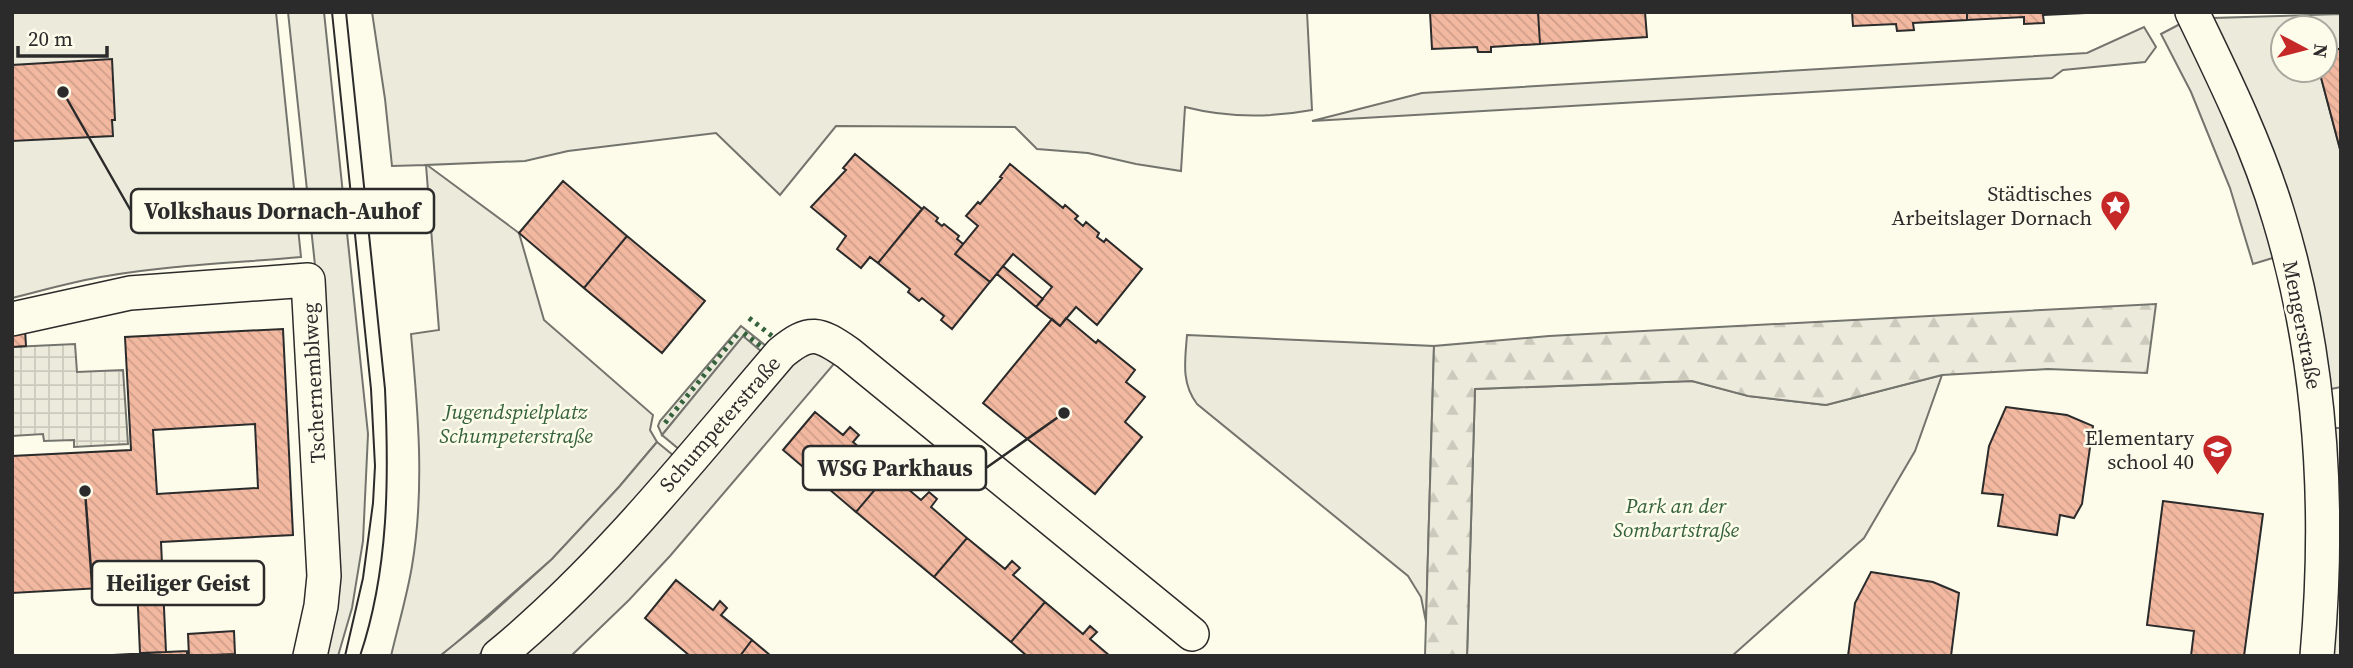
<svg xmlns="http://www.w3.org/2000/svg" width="2353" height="668" viewBox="0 0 2353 668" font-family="'Source Serif 4',serif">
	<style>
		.green { fill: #ecebdb; stroke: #74746e; stroke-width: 2 }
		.forest { fill: url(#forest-firs); stroke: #74746e; stroke-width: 2 }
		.parking { fill: #eceadb; stroke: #74746e; stroke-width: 2 }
		.plaza { fill: url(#plaza-grid); stroke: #74746e; stroke-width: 2 }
		.building { fill: url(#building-back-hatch); stroke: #2b2b2b; stroke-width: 2; fill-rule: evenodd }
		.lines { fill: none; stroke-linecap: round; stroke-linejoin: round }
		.minor-casing { stroke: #2b2b2b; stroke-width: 36 }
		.minor { stroke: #fdfbea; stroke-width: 33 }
		.tram { stroke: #2b2b2b; stroke-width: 2 }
		.hedge { stroke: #34623c; stroke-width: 5; stroke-dasharray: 3.5 5; stroke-linecap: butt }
		.labels { text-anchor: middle; stroke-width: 5; stroke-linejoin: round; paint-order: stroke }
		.poi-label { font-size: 21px; fill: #2b2b2b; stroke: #fdfbea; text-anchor: end }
		.street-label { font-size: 21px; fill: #2b2b2b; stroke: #fdfbea }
		.park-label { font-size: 21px; font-style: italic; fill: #34623c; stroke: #fdfbea }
		.leader { fill: none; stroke: #2b2b2b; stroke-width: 2.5 }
		.callout-dot { fill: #2b2b2b; stroke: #fdfbea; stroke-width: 2.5 }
		.callout { fill: #fdfbea; stroke: #2b2b2b; stroke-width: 2.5 }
		.callout-label { font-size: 23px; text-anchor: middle; font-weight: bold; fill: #2b2b2b }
	</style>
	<defs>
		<pattern id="forest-firs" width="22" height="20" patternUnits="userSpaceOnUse" patternTransform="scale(1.75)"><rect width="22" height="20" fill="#ecebdb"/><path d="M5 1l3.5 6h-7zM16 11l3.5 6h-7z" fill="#cbcabc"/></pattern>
		<pattern id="plaza-grid" width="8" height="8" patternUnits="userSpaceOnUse" patternTransform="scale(1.75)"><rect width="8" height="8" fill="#eceadb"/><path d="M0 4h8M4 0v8" fill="none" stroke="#cbc9bc"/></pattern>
		<pattern id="building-back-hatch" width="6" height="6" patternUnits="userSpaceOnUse" patternTransform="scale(1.75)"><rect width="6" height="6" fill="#f2b8a0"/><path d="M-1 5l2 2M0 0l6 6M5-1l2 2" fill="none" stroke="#d09e8a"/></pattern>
	</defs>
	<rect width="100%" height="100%" fill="#fdfbea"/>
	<path class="green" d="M12 12H276L301 257C237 263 171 265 107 276 75 281 44 290 12 298Z
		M288 12H324L368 434 363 541 352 608 338 656H319L315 265Z
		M372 12H1307L1312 110C1269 118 1228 118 1185 107L1181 171 1136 164 1088 153 1037 149 1015 127 836 126 780 195 716 133 568 151 525 161 427 165 519 233 544 320 653 415 650 430 657 442 619 487 552 559 454 645 440 656H391C398 626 407 596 412 566 425 489 418 411 411 334L439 330 426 165 392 166 385 99Z
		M2341 14V49H2325V28H2283V70H2319L2341 153V387L2326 390 2213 18Z
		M2144 27 2156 47 2145 62 2063 70 2052 78 1312 121 1422 93 2087 53Z
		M741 326 766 346 762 352 743 337 662 435 658 426 660 421Z
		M1187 335 1434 346 1426 622 1421 597 1408 576 1197 404C1181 383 1185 361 1187 335Z
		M1942 375 1915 451 1864 538 1732 656H1467L1475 389 1692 381 1749 396 1826 405Z
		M2331 428H2341V656H2332Z"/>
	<path class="forest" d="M2156 304 2147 373 2048 369 1942 375 1826 405 1748 396 1692 381 1475 389 1467 656H1425L1434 346 1549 336Z"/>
	<path class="parking" d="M2182 23 2242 155 2276 257 2253 264 2230 188 2191 92 2161 34Z
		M743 336 762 352 680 450 662 435Z
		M804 351 839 358 670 556 629 600 571 656H519Z
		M657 442 674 456 605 538 478 656H440L488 617 552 559 619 487Z"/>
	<path class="plaza" d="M75 344 77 372 123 370 128 444 74 447V440L44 441 43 434 12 436V347Z"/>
	<path class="building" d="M1430 12H1538L1540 44 1491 47V52H1478L1477 47 1432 49Z
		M1538 12H1645L1647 37 1540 44Z
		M1852 12H1967V20L1913 23 1914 30 1897 31 1896 24 1853 26Z
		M1967 12H2085V13L2043 15 2044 23 2024 24V17L1967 20Z
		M2325 49H2341V153L2319 70H2325Z
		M112 59 115 120H112L113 136 12 141V65Z
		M855 154 922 209 878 263 870 257 861 268 837 249 846 236 811 207 846 170 843 168Z
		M1010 164 1063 208 1065 205 1078 216 1075 219 1083 226 1086 222 1099 233 1097 237 1104 242 1106 239 1142 269 1097 325 1076 307 1060 326 1036 307 1052 287 1013 254 990 282 955 254 978 226 966 216 978 202 980 204 1002 178 1000 177Z
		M563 181 627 236 584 288 519 233Z
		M924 207 938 218 936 221 942 226 944 224 959 236 957 239 963 244 955 254 990 282 952 329 941 320 944 316 922 298 919 301 908 292 910 289 878 263Z
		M627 236 705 301 662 353 584 288Z
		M1003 266 1043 299 1036 307 997 274Z
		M1066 318 1096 343 1098 340 1135 370 1126 382 1145 397 1125 422 1142 437 1095 494 983 403 1052 319 1060 326Z
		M12 329H25L26 346 12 347Z
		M283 329 293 535 161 542 166 652 140 653 137 586 12 593V456L131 450 125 337ZM255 424 258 488 157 494 153 430Z
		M2006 407 2067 415 2093 426 2082 504 2074 518 2060 515 2057 535 1998 526 2003 495 1982 493 1989 446Z
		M815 412 843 435 850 427 859 435 853 442 889 473 856 512 783 450Z
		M889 473 921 500 929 492 937 499 931 507 967 538 934 577 856 512Z
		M2163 501 2263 514 2244 656H2191L2194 631 2147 625Z
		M967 538 1005 569 1012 561 1020 568 1013 575 1045 602 1011 642 934 577Z
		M1871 572 1933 582 1959 593 1951 656H1848L1855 603Z
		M676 580 713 610 720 601 727 608 721 615 752 640 740 656H690L645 618Z
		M1045 602 1083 634 1090 626 1097 632 1090 639 1110 656H1027L1011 642Z
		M234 631 235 654 189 656 188 634Z
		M752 640 771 656H740Z
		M187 651V656H95L166 652Z"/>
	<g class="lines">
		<defs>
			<path id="minor" d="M2192 12C2224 78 2258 147 2279 218 2322 360 2330 509 2317 656
				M12 319 130 293 308 280 324 576 321 606 310 656
				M498 656C605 568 691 458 781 353 810 329 819 333 848 353L1192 634"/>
		</defs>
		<use href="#minor" class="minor-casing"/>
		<use href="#minor" class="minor"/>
		<path class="tram" d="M332 12 371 389 375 466 373 503 363 578 345 656
			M346 12 385 389C389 478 389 570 360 656"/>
		<path class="hedge" d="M749 318 772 336
			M744 333 763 348
			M665 423 737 335"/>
	</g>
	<defs>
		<symbol id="sight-pin" viewBox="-11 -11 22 30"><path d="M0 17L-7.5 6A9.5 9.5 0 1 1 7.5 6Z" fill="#c62828" stroke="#fdfbea"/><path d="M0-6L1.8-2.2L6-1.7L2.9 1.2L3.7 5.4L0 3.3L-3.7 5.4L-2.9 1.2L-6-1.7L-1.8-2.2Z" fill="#fff"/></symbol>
		<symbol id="school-pin" viewBox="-11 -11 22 30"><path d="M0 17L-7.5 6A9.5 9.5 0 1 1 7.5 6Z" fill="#c62828" stroke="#fdfbea"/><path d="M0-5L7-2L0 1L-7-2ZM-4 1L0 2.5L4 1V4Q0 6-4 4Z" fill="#fff"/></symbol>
	</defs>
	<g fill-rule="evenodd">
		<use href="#sight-pin" x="2098" y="188" width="35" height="47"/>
		<use href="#school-pin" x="2200" y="432" width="35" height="47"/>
	</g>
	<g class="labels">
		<g class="poi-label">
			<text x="2092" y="201">Städtisches<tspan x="2092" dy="24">Arbeitslager Dornach</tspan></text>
			<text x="2194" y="445">Elementary<tspan x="2194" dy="24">school 40</tspan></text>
		</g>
		<g class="street-label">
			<text transform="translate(2302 325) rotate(79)" y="7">Mengerstraße</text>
			<text transform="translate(314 383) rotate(-93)" y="7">Tschernemblweg</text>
			<text transform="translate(720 424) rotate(-49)" y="7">Schumpeterstraße</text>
		</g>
		<g class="park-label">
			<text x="516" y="419">Jugendspielplatz<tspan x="516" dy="24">Schumpeterstraße</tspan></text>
			<text x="1676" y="513">Park an der<tspan x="1676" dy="24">Sombartstraße</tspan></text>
		</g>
	</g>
	<path class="leader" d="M63 92L131 211M1064 413L986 468M85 491L92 583"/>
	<g class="callout-dot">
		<circle cx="63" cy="92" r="7"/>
		<circle cx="1064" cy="413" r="7"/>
		<circle cx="85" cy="491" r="7"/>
	</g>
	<g class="callout">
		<rect x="131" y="189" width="303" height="44" rx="7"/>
		<rect x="803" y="446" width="183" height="44" rx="7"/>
		<rect x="92" y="561" width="172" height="44" rx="7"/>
	</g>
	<g class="callout-label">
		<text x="282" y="219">Volkshaus Dornach-Auhof</text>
		<text x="895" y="476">WSG Parkhaus</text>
		<text x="178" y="591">Heiliger Geist</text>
	</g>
	<rect width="2353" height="668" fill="none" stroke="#2b2b2b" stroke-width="28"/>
	<g transform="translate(2304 49) rotate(97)"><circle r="33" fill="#fdfbea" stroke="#a9a89e" stroke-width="2"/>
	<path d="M0-5L12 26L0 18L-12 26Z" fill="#c62828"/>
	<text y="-10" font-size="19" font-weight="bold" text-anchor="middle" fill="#2b2b2b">N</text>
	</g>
	<path d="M18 46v10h89v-10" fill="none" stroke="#2b2b2b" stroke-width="3.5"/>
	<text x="28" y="46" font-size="21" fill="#2b2b2b" stroke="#fdfbea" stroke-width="5" paint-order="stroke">20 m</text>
</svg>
